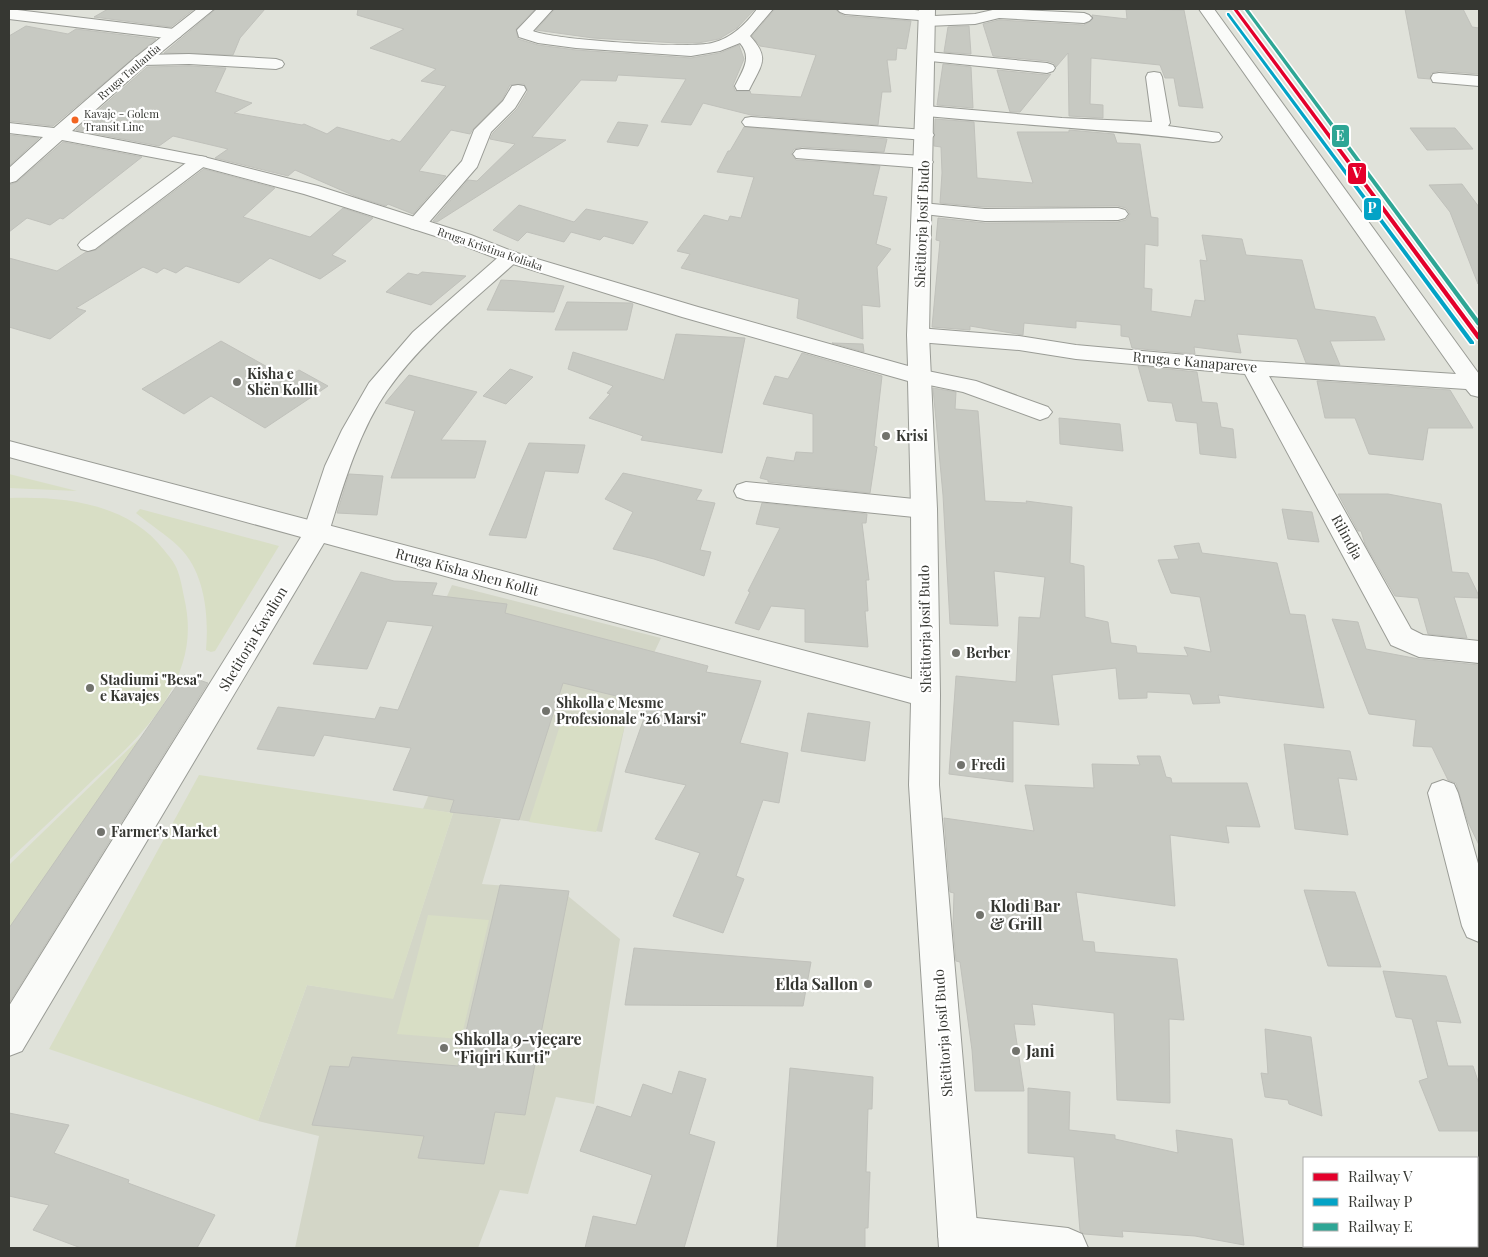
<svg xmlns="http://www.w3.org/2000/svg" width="1488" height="1257" viewBox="0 0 1488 1257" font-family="'Playfair Display',serif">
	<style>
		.built { fill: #d3d6c7 }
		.green { fill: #d8dec5 }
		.building { fill: #c7c9c2; stroke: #c0c1bb }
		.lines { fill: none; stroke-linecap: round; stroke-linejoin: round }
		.street-casing { stroke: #9a9c96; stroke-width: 2 }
		.secondary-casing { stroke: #9a9c96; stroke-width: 2 }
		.street { fill: #fafbf9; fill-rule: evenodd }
		.secondary { fill: #fafbf9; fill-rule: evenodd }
		.rail-1-casing { stroke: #fff; stroke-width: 3 }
		.rail-2-casing { stroke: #fff; stroke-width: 3 }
		.rail-3-casing { stroke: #fff; stroke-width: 3 }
		.rail-1 { fill: #e4002b; fill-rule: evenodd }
		.rail-2 { fill: #03a3c6; fill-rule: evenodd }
		.rail-3 { fill: #2ea695; fill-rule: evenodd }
		.bus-dot { fill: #f26522; stroke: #fff; stroke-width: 2 }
		.poi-dot { fill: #72736d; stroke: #fff; stroke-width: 2 }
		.labels { text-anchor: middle; stroke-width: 4.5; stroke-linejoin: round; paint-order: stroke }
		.far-street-label { font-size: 11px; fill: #363732; stroke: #fff }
		.far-bus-label { font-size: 11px; fill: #363732; stroke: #fff; text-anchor: start }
		.street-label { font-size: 14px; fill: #363732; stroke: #fff }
		.poi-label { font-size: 14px; font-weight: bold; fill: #363732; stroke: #fff; text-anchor: start }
		.near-poi-label { font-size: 16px; font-weight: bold; fill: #363732; stroke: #fff; text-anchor: start }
		.line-badge { stroke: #fff; stroke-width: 2 }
		.badge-label { font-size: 14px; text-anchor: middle; font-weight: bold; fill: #fff }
	</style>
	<rect width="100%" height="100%" fill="#e0e2da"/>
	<path class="built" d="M452 585 661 638 633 698 625 725 602 832 519 820 460 813 501 819 482 884 569 891 568 896 620 939 594 1104 556 1097 528 1194 500 1190 478 1248H295L319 1136 258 1121 307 985 393 998 453 813 423 809 474 683 412 675Z"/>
	<path class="green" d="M9 474 77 491 9 488Z
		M9 498C63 496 128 503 164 550 167 554 172 559 175 565 180 574 182 587 184 597 193 635 186 665 167 698 149 729 122 753 96 777 67 805 38 833 9 860Z
		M140 509 279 546 215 651 211 652 206 650C209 616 205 572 179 547 166 534 150 525 136 513Z
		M563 716 625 725 596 832 529 822Z
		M141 737 70 846 9 933V865Z
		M199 775 453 813 393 999 307 985 258 1121 49 1049Z
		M428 915 489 920 461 1039 397 1034Z"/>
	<path class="building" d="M108 9H194L171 27 94 17Z
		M216 9H265L240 38 233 55 164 53Z
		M358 9H535L516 29 518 39 538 45 576 50 691 58 720 53 739 45 744 59 733 85 735 91H750L751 94 801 97 816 55 760 46 752 36 775 9H835L839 13 845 16 911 21 906 49 897 48 896 60H887L891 92H882L878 125 751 115 703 103 691 125 661 122 686 79 618 75 616 81 581 80 532 137 566 140 437 222 433 221 468 180 477 181 515 144 490 139 493 133 517 109 528 91 524 84 510 85 502 100 473 129 470 134 451 130 419 171 446 176 413 214 388 204 386 206 357 197 295 170 288 176 215 158 228 149 173 136 159 146 76 130 147 67 189 66 226 68 215 92 252 103 234 113 302 125 304 124 327 134 337 127 389 141 392 139 400 142 446 86 421 81 436 69 370 48 404 29 357 15Z
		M555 9H755L737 28 719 39 698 43H677L593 38 536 30Z
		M1126 9 1184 10 1203 108 1179 106 1174 78H1165L1160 65 1091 58 1090 104 1103 105V118L1069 116 1068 53 1056 67 1054 63 1047 61 993 56 983 24 999 20 1084 25 1093 19 1092 15 1127 19Z
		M1405 9H1463L1472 27 1479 28V74L1439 71 1431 73 1430 79 1418 78Z
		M26 26 68 34 76 29 156 39 53 126 9 121V36Z
		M969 26 971 54 944 52 948 27Z
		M943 64 971 67 973 108 937 105Z
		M997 70 1047 75 1051 74 1020 112H1010Z
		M935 119 974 122 977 178 1033 183 1017 132H1069V130L1114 134 1117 143 1140 144 1151 217 1158 218V246L1145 244 1144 288 1152 289 1151 311 1191 317 1195 300 1205 301 1200 260 1207 261 1202 235 1242 239 1246 255 1302 260 1315 309 1375 317 1385 340 1330 341 1340 365 1306 363 1297 339 1237 334 1241 353 1194 347 1195 354 1132 348 1129 337 1121 336V325L1076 321V328L1024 323 1023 335 970 326V330L932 327 940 241 936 240 938 218 985 223 1118 222 1126 220 1130 214 1126 208 1118 206 985 207 940 203 942 173 941 147 934 146Z
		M618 122 648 125 638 146 607 142Z
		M744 127 887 139 884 152 802 147 794 149 791 154 796 160 880 166 873 195 887 197 876 244 891 249 877 267 880 307 862 305 863 339 797 318 799 299 681 268 690 254 677 251 704 215 728 221 730 216 741 218 754 177 717 172 728 151H730Z
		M1410 128H1455L1473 149 1427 150Z
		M9 135 39 138 9 166Z
		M63 142 142 157 63 219 60 218 50 225 27 218 9 232V185L17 182Z
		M204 169 275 188 243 217 310 237 343 208 373 218 332 255 346 261 320 279 270 258 239 283 186 266 176 273 164 268 157 273 143 267 76 308 86 311 50 339 9 327V258L57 271 86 252 96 250Z
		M1462 184 1479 207 1478 284 1450 212 1429 185Z
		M519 205 574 222 586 209 648 222 633 244 604 236 600 240 571 232 564 242 527 232 518 241 493 230Z
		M422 272 466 276 431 305 386 292 408 273 418 275Z
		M501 280 519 281 564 286 554 312 487 310Z
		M567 302 631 303 633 304 627 330H555Z
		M676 334 745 338 722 453 641 440 643 436 589 418 610 394 607 393 613 386 568 369 573 352 664 380Z
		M221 341 287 378 299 370 328 386 265 428 211 396 184 414 142 389Z
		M832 343 863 344 864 352Z
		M802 353 882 376 874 446 877 447 870 493 768 482V480L760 478 767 457 794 461 796 452 813 453V414L763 404 775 376 788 379Z
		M1138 366 1197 372 1202 402 1217 403 1221 427 1233 429 1236 458 1200 454 1197 423 1176 421 1172 403 1148 401Z
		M510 369 533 377 506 404 483 396Z
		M409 375 477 392 441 440 486 441 475 478H391L415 411 385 403Z
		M1317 381 1450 390 1473 428H1428L1423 460 1369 454 1355 418H1325Z
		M933 388 956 392 955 409 978 411 985 501 1027 503 1026 501 1072 507 1070 563 1084 566 1085 617 1108 622 1111 643 1136 646 1137 653 1188 656 1184 647 1211 652 1200 597 1171 593 1158 560 1179 559 1174 546 1199 543 1202 553 1277 563 1290 614 1305 615 1324 708 1218 695 1220 703 1193 704 1190 694 1147 692V698L1119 699 1116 668 1052 675 1059 725 1013 721V782L949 774 956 676 1016 682 1019 617 1040 618 1045 577 994 571 998 626 950 624 943 495Z
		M1059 418 1120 424 1123 451 1060 444Z
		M529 443 585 445 578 473 545 471 526 538 489 535Z
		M623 473 702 490 696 500 715 503 700 550 711 552 704 576 654 559 613 549 633 512 605 499Z
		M349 474 383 476 377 515 337 513Z
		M1338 494H1388L1441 504 1452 572 1468 573 1479 596V598L1454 597 1467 638 1428 634 1418 598 1395 596 1365 544 1361 531H1358Z
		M762 503 867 514 866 523H862L869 580H866L868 611H865L868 647 805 642V609L771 606 759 630 735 623 750 592 748 591 780 528 756 524Z
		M1282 509 1312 512 1319 542 1288 539Z
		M361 572 394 581 437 583 432 595 507 604 505 613 708 666 706 672 761 681 740 743 788 753 779 803 763 800 736 876 744 879 723 933 673 916 700 853 655 839 686 785 625 772 649 704 563 683 519 820 450 812 454 800 393 790 411 748 324 735 314 756 257 749 278 707 375 719 380 707 398 710 433 626 387 621 367 669 313 664Z
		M1332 619 1358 622 1366 649 1419 659 1479 665V845L1468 822 1456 783 1448 780 1432 747 1413 746 1416 720 1369 714Z
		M184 675 208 683 9 1003V928Z
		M808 713 870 722 865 761 801 751Z
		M1284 744 1350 751 1357 780 1338 778 1348 835 1295 829Z
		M1137 756H1160L1166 777 1171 778 1172 783H1247L1260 827 1226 826 1229 843 1170 835 1175 906 1076 892 1083 941 1094 942 1095 952 1177 959 1184 1020 1169 1019 1170 1103 1117 1100 1114 1013 1032 1004 1035 1025 1014 1024 1024 1091H975L972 1050 960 962 956 961 953 926 954 893 950 892 944 818 1034 831 1025 785 1094 788 1092 764 1140 765Z
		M500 885 569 891 525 1115 495 1112 484 1164 418 1158 424 1136 312 1125 330 1066 349 1067 352 1057 458 1066Z
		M1304 890 1355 892 1381 967 1328 966Z
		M634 948 811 962 803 1006 625 1005Z
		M1383 971 1446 976 1461 1023 1436 1021 1448 1066H1473L1479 1084V1131H1439L1419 1081 1428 1078 1412 1019 1396 1017Z
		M1265 1029 1311 1037 1322 1116 1289 1104 1288 1100 1265 1097 1261 1073 1268 1074Z
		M790 1068 873 1077 872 1109H868L866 1172H870L868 1228H865V1248H777Z
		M679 1071 706 1079 689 1134 715 1142 684 1248H585L593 1216 636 1225 652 1175 580 1151 597 1106 631 1117 643 1084 672 1094Z
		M1028 1088 1070 1092 1069 1130 1115 1135V1139L1178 1153 1176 1130 1232 1139 1244 1245 1195 1236 1122 1231 1123 1237 1084 1234 1080 1231 1074 1157 1028 1153Z
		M9 1113 69 1125 54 1153 129 1180 128 1183 215 1215 197 1248H81L33 1230 49 1205 9 1196Z"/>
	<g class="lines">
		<defs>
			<path id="street" d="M9 9 174 29 180 31 182 34 180 37 174 39 9 19Z
				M537 9H553L533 31C554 40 689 49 712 43 732 38 746 24 757 9H773L750 36C769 57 763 63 751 86L749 90H737L735 86C742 71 753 58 740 43L720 51 691 56 576 48 538 43 519 37 517 30Z
				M837 9C867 7 903 6 931 13L934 16 975 14 997 9 1084 13 1089 15 1092 18 1089 21 1084 23 999 18 975 24 926 26 920 24 919 20 845 14 840 12Z
				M1199 9H1214L1479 374V397L1471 395 1466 389 1269 376 1411 629 1423 635 1479 641V663L1419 657 1391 645 1245 374 1076 359 1019 350 918 342 910 340 907 335 910 330 918 328 1019 336 1076 345 1253 361 1456 374Z
				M927 52 1047 63 1053 65 1055 68 1053 71 1047 73 921 60 919 57 921 54Z
				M189 54 276 59 282 61 284 64 282 67 276 69 189 64 142 65 136 63 134 60 136 57 142 55Z
				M1154 72 1160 73 1162 77 1170 123 1168 126 1219 133 1222 137 1219 141 1213 142C1118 130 1022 125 926 116L920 115 917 111 920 107 926 106 1062 118 1152 122 1146 77 1148 73Z
				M1439 73 1479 76V86L1433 82 1431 78 1433 74Z
				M518 85 524 86 526 90 515 108 491 132 477 167 424 228 417 230 410 228 407 224 410 220 462 161 474 130 503 101 512 86Z
				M751 117 925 130 931 131 934 135 931 139 925 140 745 126 742 122 745 118Z
				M802 149 924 156 930 158 933 162 930 166 924 168 796 158 793 154 796 150Z
				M200 156 206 157 209 161 206 165 95 249 88 251 81 249 78 245 81 241 194 157Z
				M922 203 985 209 1118 208 1125 210 1128 214 1125 218 1118 220 985 221 915 213 912 209 915 205Z
				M510 251 517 253 520 257 517 261C472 302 422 341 387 391 359 431 343 486 329 532L325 539 316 541 307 539 303 532 325 466 342 430 369 383 413 332 503 253Z
				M918 369 976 381 1048 407 1052 412 1048 417 1040 420 963 392 910 381 907 376 910 371Z
				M746 482 924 500 933 503 937 509 933 515 924 518 746 500 737 497 734 491 737 485Z
				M1443 780 1454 784 1458 793 1479 867V942L1467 937 1462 926 1428 793 1432 784Z
				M958 1216 1068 1228 1082 1234 1088 1248H943L938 1236 944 1222Z"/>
			<path id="secondary" d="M197 9H214L148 63 72 131 200 156 318 186 471 235 517 253 698 307 908 366 907 335 919 9H935L929 335 937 509 940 695 939 785 979 1248H939L909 785 911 703 324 543 22 1051 9 1056V1006L301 537 9 457V441L912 679 911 509 908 381 682 317 503 261 457 243 304 194 199 166 62 140 16 181 9 183V168L43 137 9 133V123L54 128 136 57Z"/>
		</defs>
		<use href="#street" class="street-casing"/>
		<use href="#secondary" class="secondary-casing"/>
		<use href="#street" class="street"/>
		<use href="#secondary" class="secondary"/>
		<defs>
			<path id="rail-1" d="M1233 9H1237L1479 334V340L1477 339Z"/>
			<path id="rail-2" d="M1227 13H1229L1474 342V344H1470L1227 15Z"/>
			<path id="rail-3" d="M1244 9H1248L1479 320V326L1477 325Z"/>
		</defs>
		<use href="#rail-1" class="rail-1-casing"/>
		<use href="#rail-2" class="rail-2-casing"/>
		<use href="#rail-3" class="rail-3-casing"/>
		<use href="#rail-1" class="rail-1"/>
		<use href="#rail-2" class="rail-2"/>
		<use href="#rail-3" class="rail-3"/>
	</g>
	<circle class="bus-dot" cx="75" cy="120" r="4.5"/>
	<g class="poi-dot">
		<circle cx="237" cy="382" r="5"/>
		<circle cx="886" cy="436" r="5"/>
		<circle cx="956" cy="653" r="5"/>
		<circle cx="90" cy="688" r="5"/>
		<circle cx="546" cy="711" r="5"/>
		<circle cx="961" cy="765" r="5"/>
		<circle cx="101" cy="832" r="5"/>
		<circle cx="980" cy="915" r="5"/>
		<circle cx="868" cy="984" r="5"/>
		<circle cx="444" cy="1048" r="5"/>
		<circle cx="1016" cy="1051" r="5"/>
	</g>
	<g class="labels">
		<g class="far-street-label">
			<text transform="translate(129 72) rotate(-41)" y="4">Rruga Taulantia</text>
			<text transform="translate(490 249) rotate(19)" y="4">Rruga Kristina Koliaka</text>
		</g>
		<g class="far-bus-label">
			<text x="84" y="118">Kavaje - Golem<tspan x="84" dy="13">Transit Line</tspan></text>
		</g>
		<g class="street-label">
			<text transform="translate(922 224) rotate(-88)" y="5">Shëtitorja Josif Budo</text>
			<text transform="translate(1195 362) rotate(5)" y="5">Rruga e Kanapareve</text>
			<text transform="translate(1347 537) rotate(61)" y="5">Rilindja</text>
			<text transform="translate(467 572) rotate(15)" y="5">Rruga Kisha Shen Kollit</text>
			<text transform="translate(925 629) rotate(-91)" y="5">Shëtitorja Josif Budo</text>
			<text transform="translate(253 639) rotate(-59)" y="5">Shetitorja Kavalion</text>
			<text transform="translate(943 1033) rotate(-94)" y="5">Shëtitorja Josif Budo</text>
		</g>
		<g class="poi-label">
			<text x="247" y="379">Kisha e<tspan x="247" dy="16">Shën Kollit</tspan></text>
			<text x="896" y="441">Krisi</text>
			<text x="966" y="658">Berber</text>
			<text x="100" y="685">Stadiumi "Besa"<tspan x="100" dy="16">e Kavajes</tspan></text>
			<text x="556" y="708">Shkolla e Mesme<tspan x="556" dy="16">Profesionale "26 Marsi"</tspan></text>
			<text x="971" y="770">Fredi</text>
			<text x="111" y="837">Farmer's Market</text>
		</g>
		<g class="near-poi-label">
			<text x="990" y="912">Klodi Bar<tspan x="990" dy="18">&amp; Grill</tspan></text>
			<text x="858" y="990" text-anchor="end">Elda Sallon</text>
			<text x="454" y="1045">Shkolla 9-vjeçare<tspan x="454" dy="18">"Fiqiri Kurti"</tspan></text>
			<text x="1026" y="1057">Jani</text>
		</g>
	</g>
	<g class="line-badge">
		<rect x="1331" y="124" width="19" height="24" rx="5" fill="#2ea695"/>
		<rect x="1347" y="162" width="20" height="23" rx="5" fill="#e4002b"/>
		<rect x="1363" y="197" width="19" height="24" rx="5" fill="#03a3c6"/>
	</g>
	<g class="badge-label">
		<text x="1340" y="141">E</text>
		<text x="1357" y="178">V</text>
		<text x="1372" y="213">P</text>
	</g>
	<rect width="1488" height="1257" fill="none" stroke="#363732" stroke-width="20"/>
	<rect x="1303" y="1157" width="175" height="90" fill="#ffffff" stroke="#afafad"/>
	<rect x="1313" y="1173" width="25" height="8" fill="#e4002b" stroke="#afafad"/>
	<text x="1348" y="1182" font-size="15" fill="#363732">Railway V</text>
	<rect x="1313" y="1198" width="25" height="8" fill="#03a3c6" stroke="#afafad"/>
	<text x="1348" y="1207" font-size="15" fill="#363732">Railway P</text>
	<rect x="1313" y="1223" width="25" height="8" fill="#2ea695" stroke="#afafad"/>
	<text x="1348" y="1232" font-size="15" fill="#363732">Railway E</text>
</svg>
